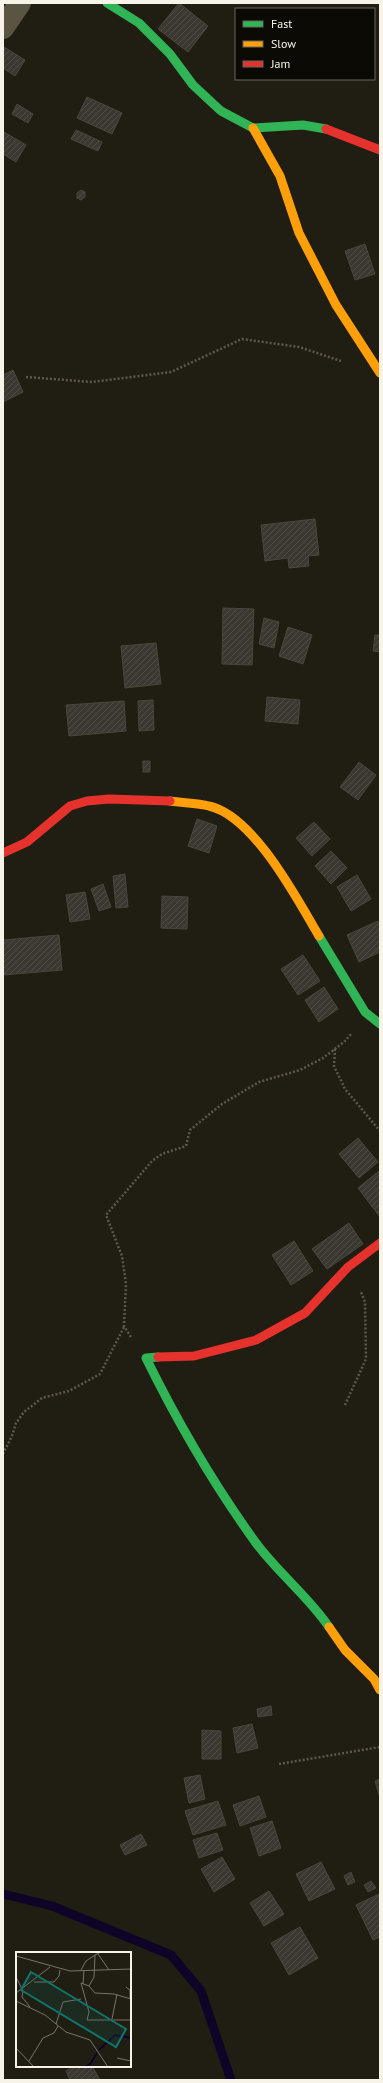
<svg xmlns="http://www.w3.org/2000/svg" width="383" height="2083" viewBox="0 0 383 2083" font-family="'PT Sans',sans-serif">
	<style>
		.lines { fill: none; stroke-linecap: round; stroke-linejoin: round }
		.stream { stroke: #100328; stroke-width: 9 }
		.building { fill: url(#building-hatch); stroke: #49463d }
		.path { stroke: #5c584b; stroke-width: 2.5; stroke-dasharray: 2 2; stroke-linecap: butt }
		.street { stroke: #5a5442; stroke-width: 22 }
		.fast { stroke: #30b455; stroke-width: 9 }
		.slow { stroke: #ff9f0a; stroke-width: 9 }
		.jam { stroke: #e5322d; stroke-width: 9 }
		.inset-river { fill: none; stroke: #100328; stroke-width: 2 }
		.inset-road { fill: none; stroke: #767368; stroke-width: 1 }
		.view { fill: #0f766e; fill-opacity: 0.15; stroke: #0f766e; stroke-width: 2 }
		.inset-edge { fill: none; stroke: #f7f3e8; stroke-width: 2 }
	</style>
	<defs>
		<pattern id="building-hatch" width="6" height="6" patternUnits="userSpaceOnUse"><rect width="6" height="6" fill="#3a3830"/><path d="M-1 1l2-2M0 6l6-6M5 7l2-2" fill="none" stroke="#4e4c44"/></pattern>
	</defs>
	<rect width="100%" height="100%" fill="#201d13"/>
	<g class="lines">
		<path class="stream" d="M3 1894 52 1906 171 1955 201 1991 231 2080"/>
	</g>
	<path class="building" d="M179 3 208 26 188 52 158 29Z
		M4 47 25 60 15 76 3 68Z
		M87 97 122 113 112 134 77 118Z
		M17 104 33 114 28 123 12 114Z
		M76 130 102 142 98 151 71 139Z
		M4 132 26 145 16 162 3 154Z
		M81 190 85 192V197L81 200 77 198V193Z
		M365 244 375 274 355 280 345 251Z
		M13 370 23 392 3 402V375Z
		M315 519 319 555 308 556 309 566 289 568 288 558 265 561 261 525Z
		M223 608 254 609 252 665 222 664Z
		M264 618 279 622 274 648 259 644Z
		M288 627 312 635 303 664 279 656Z
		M375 635H380V652L373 651Z
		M156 643 161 684 125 688 121 646Z
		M267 697 300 700 298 724 265 721Z
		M153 700 154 730 139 731 138 701Z
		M124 701 126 731 69 736 66 705Z
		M143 761H150V772H143Z
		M359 762 376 775 358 800 340 787Z
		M197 819 217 826 209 853 188 846Z
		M314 822 330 839 312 856 296 838Z
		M331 851 347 868 331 884 315 866Z
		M125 874 128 907 116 908 113 876Z
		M357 875 371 899 351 911 337 887Z
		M103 884 111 907 99 911 91 889Z
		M85 892 90 919 70 922 66 895Z
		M162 896 188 897 187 929 161 928Z
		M378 921 380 925V952L359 962 347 935Z
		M59 935 62 970 3 975V940Z
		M303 955 320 981 298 995 281 969Z
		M324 987 338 1009 319 1022 305 1000Z
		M358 1138 378 1162 359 1178 339 1154Z
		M379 1171 380 1172V1217L358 1188Z
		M349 1223 363 1244 327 1269 312 1249Z
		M294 1241 313 1271 291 1285 272 1255Z
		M271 1706 272 1715 258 1717 257 1709Z
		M252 1724 258 1748 237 1753 233 1728Z
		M202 1730 221 1731V1759H202Z
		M200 1775 205 1799 189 1803 184 1778Z
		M380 1779V1798L375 1781Z
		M259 1796 266 1817 240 1826 233 1805Z
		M218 1801 226 1825 193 1835 185 1811Z
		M272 1821 281 1848 259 1856 250 1828Z
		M217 1833 223 1850 199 1858 193 1840Z
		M141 1834 147 1845 125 1855 120 1845Z
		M222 1857 235 1879 214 1892 201 1869Z
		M321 1862 335 1889 309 1901 296 1874Z
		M351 1872 355 1882 348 1885 344 1876Z
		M371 1881 376 1888 368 1892 364 1885Z
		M269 1891 284 1914 264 1926 250 1903Z
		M379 1894 380 1937 373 1940 356 1905Z
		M300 1927 318 1958 289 1975 271 1943Z
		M74 2066H92L100 2080H70L66 2071Z"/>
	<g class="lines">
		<path class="path" d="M26 377 92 382 171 372 242 339 299 347 341 361
			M335 1049 334 1066 345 1089 380 1131
			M131 1337 124 1326 126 1284 122 1256 106 1215 152 1161 162 1154 186 1146 190 1130 222 1104 259 1082 300 1070 323 1058 344 1042 352 1033
			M345 1405 366 1359 365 1302 361 1292
			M3 1454 12 1436 16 1423 24 1412 42 1398 69 1391 100 1374 124 1327
			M279 1764 380 1747"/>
		<path class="street" d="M3 28 20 3"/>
		<path class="fast" d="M107 3 139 23 170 54 193 85 221 111 253 128 303 125 326 129
			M319 936 365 1012 380 1024
			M158 1357 146 1358C177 1421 214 1485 256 1543 278 1573 308 1596 329 1627"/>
		<path class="slow" d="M253 128 280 176 299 233 336 305 380 373
			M170 801C183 803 197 803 209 806 254 816 297 899 319 936
			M329 1627 345 1650 374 1679 380 1690"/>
		<path class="jam" d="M326 129 380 150
			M3 853 27 842 70 806 87 801 109 799 170 801
			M158 1357 194 1356 256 1340 305 1313 348 1267 380 1243"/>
	</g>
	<g transform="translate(16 1952)">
		<rect width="115" height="115" fill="#201d13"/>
		<path class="inset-river" d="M83 98 99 83 115 86M69 115 75 111 81 101"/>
		<path class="inset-road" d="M82 2 93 18M0 4 54 19 115 17M65 18 70 9 79 3M0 25 7 39 6 45 14 55M18 30H38L43 24 44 18M65 31 73 60 71 68H115M65 31 73 34 79 41 98 42 115 47M67 32 68 18M73 34 78 25 79 3 85 0M110 35 114 38V47M0 41 34 15M0 49 29 63 50 80 74 88 92 115M96 67 101 42M40 72 47 50 65 47M0 96 18 115M101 106 115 109M13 109 27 86 38 81 42 74"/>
		<path class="view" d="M15 20 110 77 100 95 5 38Z"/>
		<rect width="115" height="115" class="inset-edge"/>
	</g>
	<rect width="383" height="2083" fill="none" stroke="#f7f3e8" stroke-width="8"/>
	<rect x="235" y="8" width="140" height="72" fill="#0c0a04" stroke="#6a675f"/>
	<rect x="243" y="21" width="20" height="6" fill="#30b455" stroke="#6a675f"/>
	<text x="271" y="28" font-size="12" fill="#f7f3e8">Fast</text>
	<rect x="243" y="41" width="20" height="6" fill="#ff9f0a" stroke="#6a675f"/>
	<text x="271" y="48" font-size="12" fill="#f7f3e8">Slow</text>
	<rect x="243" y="61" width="20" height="6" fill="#e5322d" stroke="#6a675f"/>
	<text x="271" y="68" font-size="12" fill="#f7f3e8">Jam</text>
</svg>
